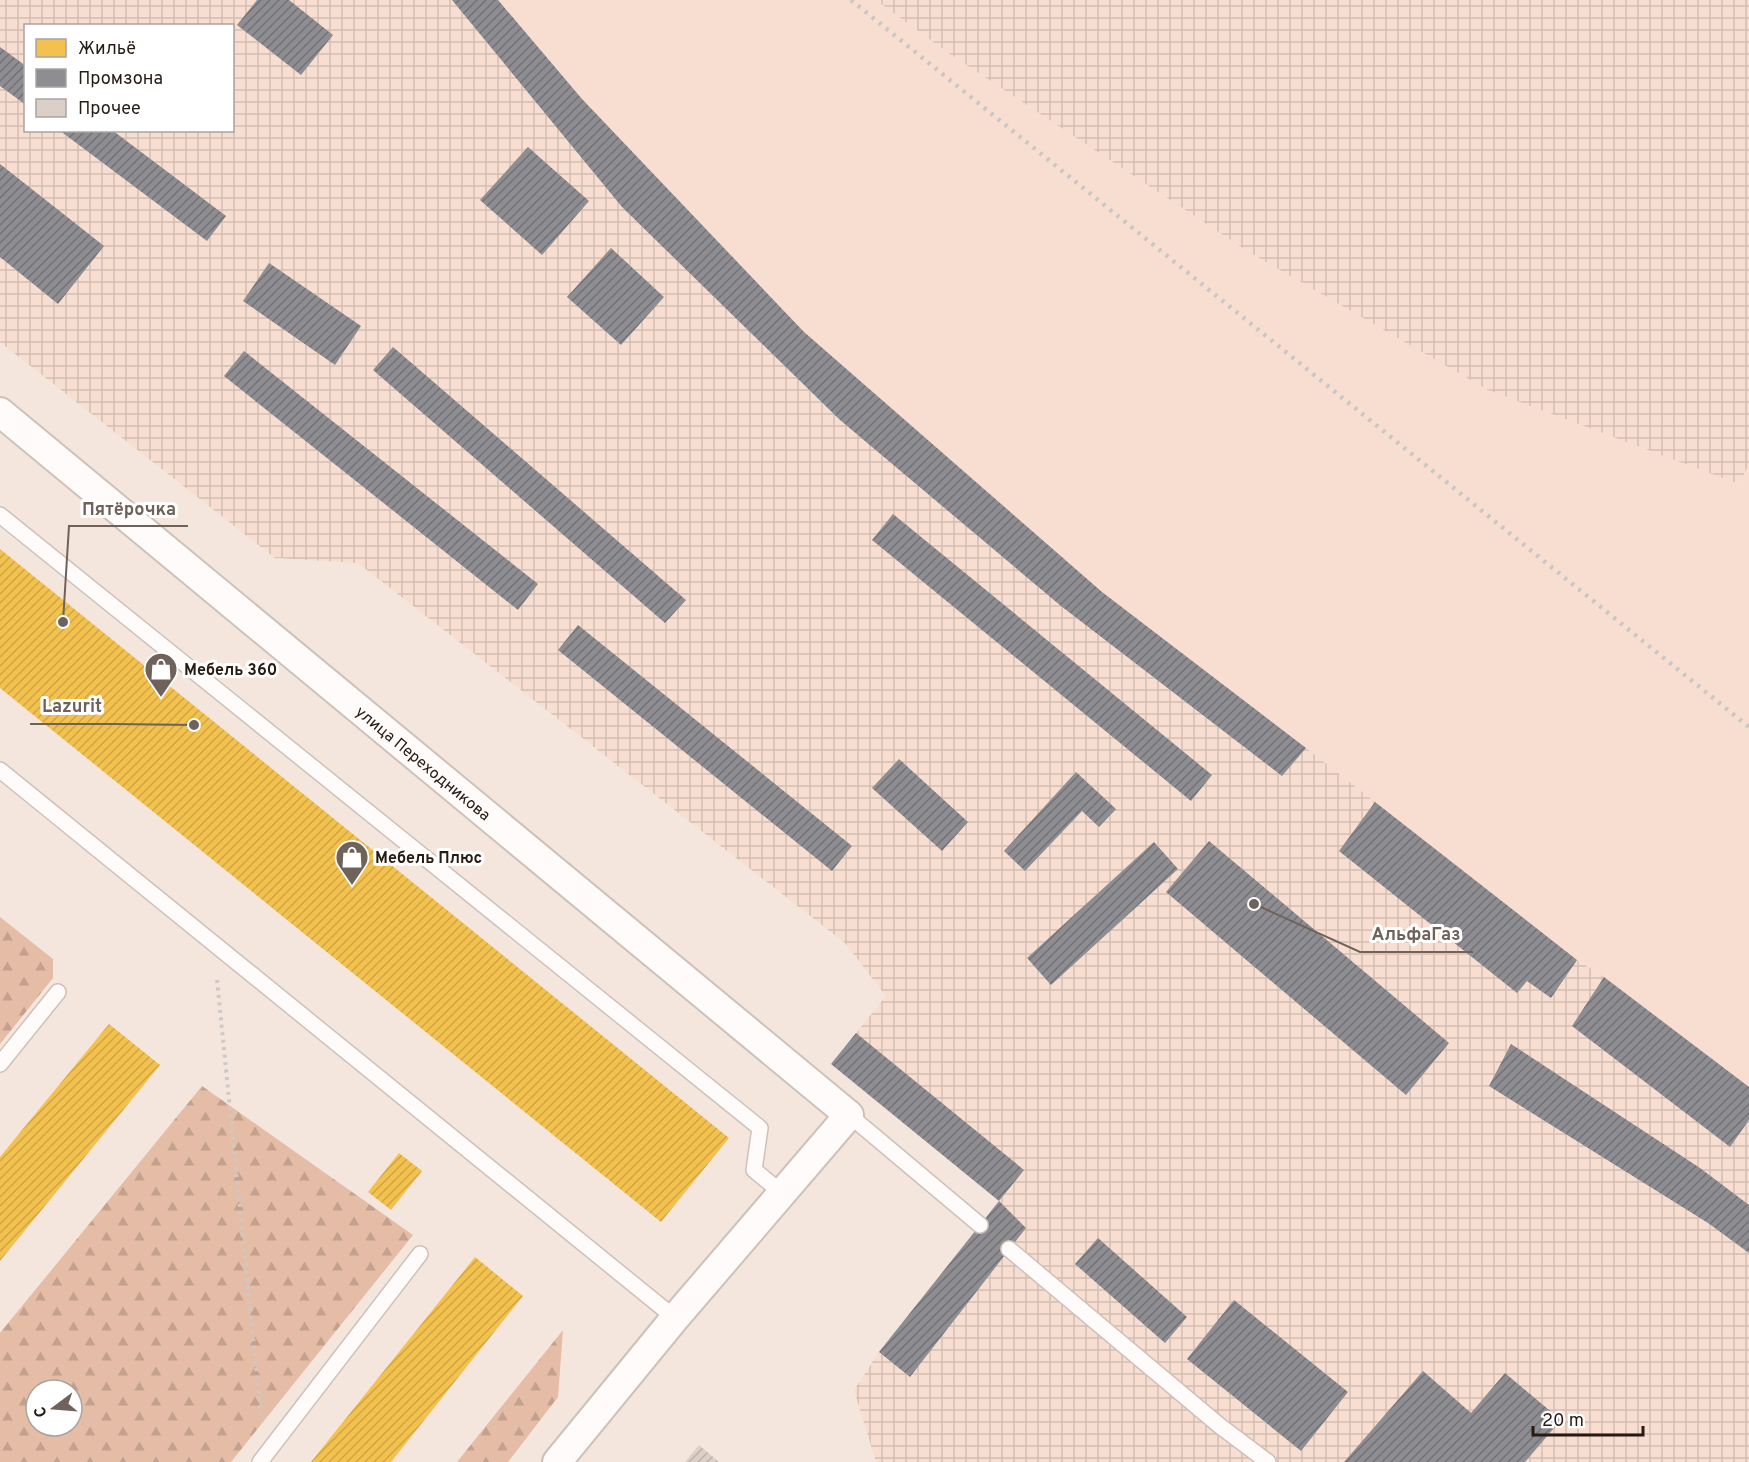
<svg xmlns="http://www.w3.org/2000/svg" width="1749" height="1462" viewBox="0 0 1749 1462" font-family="Overpass,sans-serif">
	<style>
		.built { fill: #f7ded0 }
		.industrial { fill: url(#industrial-grid); fill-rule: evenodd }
		.forest { fill: url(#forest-firs); fill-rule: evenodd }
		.homes { fill: url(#homes-hatch) }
		.industry { fill: url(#industry-hatch) }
		.building { fill: url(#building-hatch) }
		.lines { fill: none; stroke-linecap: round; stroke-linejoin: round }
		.service-casing { stroke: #cec1b9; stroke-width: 18 }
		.minor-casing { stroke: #cec1b9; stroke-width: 32 }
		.path { stroke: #cec9c6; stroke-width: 4; stroke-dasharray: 3 4.5; stroke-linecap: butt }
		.service { stroke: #fefbfa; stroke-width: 15 }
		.minor { stroke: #fefbfa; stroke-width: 28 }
		.rail { stroke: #cac6c4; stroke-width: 4.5; stroke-dasharray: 3 6; stroke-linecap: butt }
		.labels { text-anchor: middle; stroke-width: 6; stroke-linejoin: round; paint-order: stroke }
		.poi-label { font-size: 16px; font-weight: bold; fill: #271b14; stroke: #fff; text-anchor: start }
		.street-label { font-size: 16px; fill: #271b14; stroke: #fff }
		.leader { fill: none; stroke: #6f625a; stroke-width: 2 }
		.callout-dot { fill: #6f625a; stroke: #fff; stroke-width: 2 }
		.callout-label { font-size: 18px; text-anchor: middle; font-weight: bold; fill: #6f625a; stroke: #fff; stroke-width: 6; stroke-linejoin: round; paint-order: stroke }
	</style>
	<defs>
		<pattern id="industrial-grid" width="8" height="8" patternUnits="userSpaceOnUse" patternTransform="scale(1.5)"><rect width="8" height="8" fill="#f7ded0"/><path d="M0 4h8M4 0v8" fill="none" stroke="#d4beb2"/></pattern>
		<pattern id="forest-firs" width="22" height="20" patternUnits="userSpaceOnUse" patternTransform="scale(1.5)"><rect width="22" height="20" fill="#e5bca5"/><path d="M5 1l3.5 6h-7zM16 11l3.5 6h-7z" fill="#c4a18d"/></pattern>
		<pattern id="homes-hatch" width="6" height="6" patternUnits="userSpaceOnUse" patternTransform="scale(1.5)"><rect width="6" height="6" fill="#f2c14e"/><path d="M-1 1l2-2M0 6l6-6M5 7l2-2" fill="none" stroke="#d0a543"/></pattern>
		<pattern id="industry-hatch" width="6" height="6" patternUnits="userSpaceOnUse" patternTransform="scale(1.5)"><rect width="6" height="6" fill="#8d8d92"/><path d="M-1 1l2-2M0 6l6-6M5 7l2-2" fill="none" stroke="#737276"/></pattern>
		<pattern id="building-hatch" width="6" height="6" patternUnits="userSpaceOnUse" patternTransform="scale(1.5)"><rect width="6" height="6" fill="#dccfc8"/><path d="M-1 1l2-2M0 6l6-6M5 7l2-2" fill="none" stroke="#bdb1ab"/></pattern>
	</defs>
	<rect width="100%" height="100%" fill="#f5e6dd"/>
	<path class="built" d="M498 0H876L950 54 1739 484 1749 464V1087L1604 977 1577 960 1306 748 1102 592 804 332 582 99Z"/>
	<path class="industrial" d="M0 0H498L582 99 804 332 1102 592 1306 748 1577 960 1604 977 1749 1087V1462H876L854 1390 879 1352 999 1201 831 1064 886 996 845 943 358 563 275 558 0 342ZM26 26H232V130H26Z
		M876 0H1749V464L1739 484 1488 390 1249 252 950 54Z"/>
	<path class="forest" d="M0 917 53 959V978L0 1044Z
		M202 1086 413 1235 231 1462H0V1333ZM36 1390H72V1426H36Z
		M563 1330 558 1397 508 1462H457Z"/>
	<path class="homes" d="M0 549 729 1138 661 1222 0 688Z
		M109 1024 160 1065 0 1261V1157Z
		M399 1153 422 1171 391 1210 368 1192Z
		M475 1257 523 1296 391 1462H311Z"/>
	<path class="industry" d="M257 0H289L333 35 301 75 237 25Z
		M452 0H498L582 99 804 332 1102 592 1306 748 1282 776 1061 606 840 420 622 207Z
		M0 47 26 66V105L0 86Z
		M59 130H112L226 216 207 241Z
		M528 147 589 201 542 255 480 200Z
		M0 164 104 246 58 304 0 257Z
		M611 248 664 297 621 345 567 297Z
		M269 263 361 326 335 365 243 301Z
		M393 347 686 600 665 623 373 370Z
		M244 351 538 584 518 610 224 376Z
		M893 514 1212 775 1191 801 872 540Z
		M578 625 852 846 832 871 558 650Z
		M899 759 968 822 942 851 872 788Z
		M1076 772 1116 809 1099 827 1082 811 1025 871 1004 851Z
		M1375 802 1577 960 1551 998 1527 981 1517 993 1339 851Z
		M1209 841 1449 1043 1406 1095 1166 892Z
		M1154 842 1178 869 1051 985 1027 958Z
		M1604 977 1749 1087V1120L1730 1147 1572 1026Z
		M856 1033 1024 1170 999 1201 1026 1228 910 1377 879 1352 999 1201 831 1064Z
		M1511 1044 1700 1168 1749 1205V1253L1708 1223 1489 1086Z
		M1098 1238 1187 1317 1165 1343 1075 1264Z
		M1234 1300 1348 1392 1301 1451 1187 1359Z
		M1423 1371 1471 1413 1505 1373 1561 1420 1525 1462H1344Z"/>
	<path class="building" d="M699 1445 719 1462H685Z"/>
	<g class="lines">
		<defs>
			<path id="service" d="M0 515 760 1128 754 1170 782 1193
				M0 770 675 1318
				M0 1064 58 992
				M849 1115 980 1225
				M1009 1249 1220 1426 1268 1462
				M260 1462 420 1254"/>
			<g id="minor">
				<path id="s1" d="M0 412 849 1115 675 1318 557 1462"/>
			</g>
		</defs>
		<use href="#service" class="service-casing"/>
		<use href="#minor" class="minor-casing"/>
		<path class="path" d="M217 980 261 1417"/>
		<use href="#service" class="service"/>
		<use href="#minor" class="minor"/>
		<path class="rail" d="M851 0 1749 727"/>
	</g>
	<defs>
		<symbol id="shop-pin" viewBox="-11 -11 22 30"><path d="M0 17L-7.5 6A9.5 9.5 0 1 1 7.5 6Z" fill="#6f625a" stroke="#fff"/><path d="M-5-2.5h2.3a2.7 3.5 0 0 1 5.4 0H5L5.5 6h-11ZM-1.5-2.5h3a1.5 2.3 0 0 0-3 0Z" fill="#fff"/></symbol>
	</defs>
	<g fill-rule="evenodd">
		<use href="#shop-pin" x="142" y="650" width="38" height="52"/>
		<use href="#shop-pin" x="333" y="838" width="38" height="52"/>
	</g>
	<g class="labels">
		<g class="poi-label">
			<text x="184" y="675">Мебель 360</text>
			<text x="375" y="863">Мебель Плюс</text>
		</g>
		<g class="street-label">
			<text dy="6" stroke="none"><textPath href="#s1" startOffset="550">улица Переходникова</textPath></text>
		</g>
	</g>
	<path class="leader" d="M63 622L69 526H188M194 725L114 724H30M1254 904L1360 952H1473"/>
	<g class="callout-dot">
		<circle cx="63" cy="622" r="6"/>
		<circle cx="194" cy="725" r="6"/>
		<circle cx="1254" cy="904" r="6"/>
	</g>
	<g class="callout-label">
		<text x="129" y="515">Пятёрочка</text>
		<text x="72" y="712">Lazurit</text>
		<text x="1416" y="940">АльфаГаз</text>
	</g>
	<rect x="24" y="24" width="210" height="108" fill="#ffffff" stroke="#a9a4a1" stroke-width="1.5"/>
	<rect x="36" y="39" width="30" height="18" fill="#f2c14e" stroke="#a9a4a1" stroke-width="1.5"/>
	<text x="78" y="54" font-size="18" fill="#271b14">Жильё</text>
	<rect x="36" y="69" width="30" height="18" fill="#8d8d92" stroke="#a9a4a1" stroke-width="1.5"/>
	<text x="78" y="84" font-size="18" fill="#271b14">Промзона</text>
	<rect x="36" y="99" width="30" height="18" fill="#dccfc8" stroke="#a9a4a1" stroke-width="1.5"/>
	<text x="78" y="114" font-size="18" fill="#271b14">Прочее</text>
	<g transform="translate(54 1408) rotate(254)"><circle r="28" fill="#ffffff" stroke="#a9a4a1" stroke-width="1.5"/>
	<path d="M0-4.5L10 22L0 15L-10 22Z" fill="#6f625a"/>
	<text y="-9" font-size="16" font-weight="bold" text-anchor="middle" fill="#271b14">С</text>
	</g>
	<path d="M1533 1426v9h110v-9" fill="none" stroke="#271b14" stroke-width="3"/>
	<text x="1542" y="1426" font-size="18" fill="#271b14" stroke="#ffffff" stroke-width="4.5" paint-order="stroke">20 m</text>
</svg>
